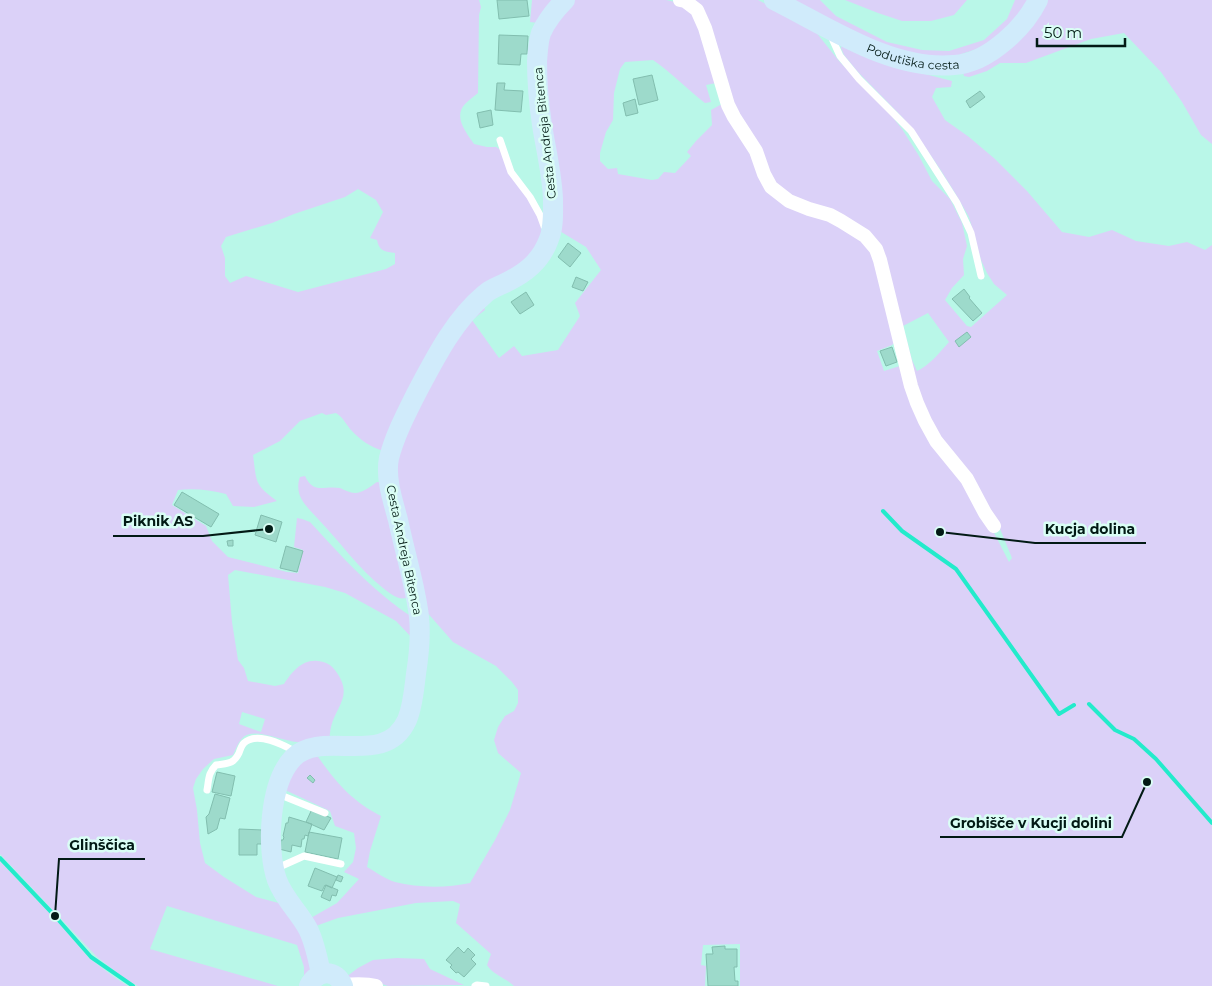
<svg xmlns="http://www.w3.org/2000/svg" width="1212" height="986" viewBox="0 0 1212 986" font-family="Montserrat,sans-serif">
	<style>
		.green { fill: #dbd1f8; fill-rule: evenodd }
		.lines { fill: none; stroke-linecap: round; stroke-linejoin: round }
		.stream { stroke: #23ebcb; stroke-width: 4 }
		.building { fill: #9ddacb; stroke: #82beaf }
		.lane { stroke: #fff; stroke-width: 7 }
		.street { stroke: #fff; stroke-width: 14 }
		.secondary { stroke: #d0ebfb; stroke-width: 20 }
		.labels { text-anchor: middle; stroke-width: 5; stroke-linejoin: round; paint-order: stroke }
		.street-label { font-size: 12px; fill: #021a15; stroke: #dafef5 }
		.leader { fill: none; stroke: #021a15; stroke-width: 2 }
		.callout-dot { fill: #021a15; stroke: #dafef5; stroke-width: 2 }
		.callout-label { font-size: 14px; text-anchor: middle; font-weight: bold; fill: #021a15; stroke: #dafef5; stroke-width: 5; stroke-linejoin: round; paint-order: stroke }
	</style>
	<rect width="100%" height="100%" fill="#b9f7e8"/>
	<path class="green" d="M0 0H479L481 7 479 15 478 93C474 96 469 100 465 104 453 117 466 132 474 144L487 147H496L503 151 539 217 543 240 534 257 485 288 383 451C371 447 360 440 352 431 346 425 344 418 336 413L326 415 322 413 300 421 280 441 253 455C257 483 254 484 277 501L254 507 233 506 226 494C210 490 194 488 178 490L172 505 206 526 212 541 228 557 287 572 298 573 303 550 294 547 297 518 302 519 310 522C334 548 357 574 385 597 394 604 403 612 413 617L414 640 396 621 345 593 325 587 235 570 228 575 232 622 238 660 244 668 248 681 275 686 284 684C292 672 302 659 318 661 327 662 332 665 337 673 353 696 336 706 331 727 330 731 330 735 329 739 319 740 308 743 297 742 285 741 261 731 250 734 240 736 237 746 233 755L214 759 203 769 196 779 193 788 197 810 200 843 205 863 224 877 256 897 286 905 297 923 316 972 304 982V967L297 945 167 906 150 949 278 986H138L125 979 97 957 0 854ZM358 189 376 200 383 212 370 238 377 240C379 251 385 252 395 253V264L386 269 298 292 246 276 230 283 225 276V258L221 246 226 237 272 223 294 214 345 197ZM242 712 265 719 261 732 239 724Z
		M532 0H557L538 23 530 22Z
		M573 0H666L684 4 695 14 703 32 713 63 716 83 706 85 711 102 705 103C687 89 672 73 653 60L625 62 620 69 614 93 613 120 606 132 600 153V161L608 169 617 168 618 174 652 180 658 179 664 172 675 173 691 156 687 152 696 141 712 125 711 110 720 105 725 106 732 121 751 150 762 177 771 191 786 202 808 211 835 220 862 236 874 251 892 319 894 343 892 345 877 351 884 371 903 365 912 399 928 432 937 447 964 479 981 510 989 523 1009 562 1012 558 998 524 992 520 985 508 971 478 954 462 946 452 937 438 924 414 910 374 883 264 877 247 866 233 838 216 791 199 774 186 767 174 758 147 738 119 729 100 722 68 709 29 700 9 688 0H758L806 24 815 31 839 61 887 110 902 129 919 156 932 181 950 199 962 223 967 246 963 259 964 275 952 288 945 300 967 326 971 327 1007 295 994 284 987 273 981 260 969 217 955 193 940 169 914 131 902 117 857 71 844 55 841 48 842 45H846L874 59 898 67 952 81 951 87 936 88 932 97 945 120 969 137 995 159 1027 191 1062 232 1089 237 1112 230 1136 241 1169 246 1187 242 1205 250 1212 245V986H740V944L703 945 701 965 706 966 705 986H514C506 978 493 975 487 965L491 954 456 923 460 904 453 901 416 903 338 918 313 927 309 919 337 903 359 879 344 872 353 862 356 848 354 833 335 826 330 811 283 789 294 768 302 759 306 755 322 751 316 754C335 781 350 800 381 816L370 851 367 867C376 872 385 879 395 882 418 888 447 888 470 883L495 840 510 810 521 773 498 753 494 740 498 727 505 716 514 711 518 703V690L512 682 496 666 453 642 425 610 424 600 397 488 396 467 400 444 414 410 444 353 464 321 483 305 485 310 472 320 499 358 514 346 522 356 558 350 580 316 575 303 601 270 586 247 558 230C560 207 559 184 555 161 549 125 535 72 546 36 550 21 561 10 573 0ZM928 313 949 342C939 353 930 365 917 371L912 360 903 326Z
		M792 0H820L836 16 887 42 922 50 949 51 984 40 1007 19 1015 0H1033L1019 19 983 47 946 59 885 48Z
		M845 0H967L954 15 931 21H902L878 13Z
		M1047 0H1212V144L1201 135 1182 102 1161 72 1124 33 1091 39 1026 63H1000L987 71 969 77 964 76 963 72Z
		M305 476C314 495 324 485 340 488 345 490 350 493 355 493 363 493 371 486 377 482L383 483 410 597C407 598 403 599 399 598 393 596 388 592 383 588 358 568 341 543 319 520 313 513 306 507 302 500 298 493 297 485 300 477Z
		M0 861 56 920 89 958 114 977 128 986H0Z
		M397 958 424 959 430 969 464 985 388 986 371 980 352 979 346 977 358 968 373 960Z"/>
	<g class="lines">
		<path class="stream" d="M883 511 902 531 956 569 1059 714 1074 705
			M1089 704 1115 730 1134 739 1156 759 1212 823
			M0 858 55 916 91 957 133 986"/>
	</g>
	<path class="building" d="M497 0H527L529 16 499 19Z
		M499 35 528 36 527 54H521L520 65 498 64Z
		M652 75 658 100 639 105 633 79Z
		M497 83H505L504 90 523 91 521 112 495 110Z
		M980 91 985 97 970 108 966 101Z
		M635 99 638 113 626 116 623 103Z
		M491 110 493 125 480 128 477 113Z
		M568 243 581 253 570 267 558 257Z
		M576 277 588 282 583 291 572 287Z
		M964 289 970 297 969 298 982 313 973 321 952 299Z
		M526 292 534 305 520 314 511 302Z
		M967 332 971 337 959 347 955 341Z
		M892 347 897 362 886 366 880 351Z
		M182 492 219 514 211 527 174 505Z
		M261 515 282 522 276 542 255 535Z
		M233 540V546H228L227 541Z
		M286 546 303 551 297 572 280 568Z
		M217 772 235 776 231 796 212 792Z
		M310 775 315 780 313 783 307 778Z
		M215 794 230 798 225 819 220 818 217 829 208 834 206 817 209 814Z
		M312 809 331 818 324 830 306 822Z
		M289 817 312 824 308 836 305 835 304 839H302L301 847 292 845 291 852 279 849 281 840H283L284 837 283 836 286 823H288Z
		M239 829 263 830 262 844H257V855H239Z
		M309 832 342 838 338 859 305 852Z
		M315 868 337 877 332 888 325 885 322 891 308 886Z
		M338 875 343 877 341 882 336 880Z
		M326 885 338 890 336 896 332 895 330 901 321 897Z
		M725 946V949H737V967H734L735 981H738V986H708L706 954H713L712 947Z
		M458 947 464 953 468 948 475 955 471 959 476 964 464 977 458 972 456 973 450 967 452 965 446 960Z"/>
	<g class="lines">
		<path class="lane" d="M830 34 840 56 859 79 911 131 957 203 971 233 981 276
			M500 140 511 172 530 197 540 215 544 226 547 230
			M207 790C209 779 208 773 216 765 227 763 233 765 239 753 240 750 242 745 244 743 257 731 284 745 296 752
			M278 794 325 813
			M275 869 304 856 341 864
			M475 986 477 985 486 986"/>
		<path class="street" d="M680 0 685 1 697 10 705 28 728 105 734 117 756 151 764 174 771 187 789 201 809 209 830 215 841 221 865 236 876 249 880 260 911 386 917 403 925 421 936 441 967 479 985 513 994 526
			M342 985C353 984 365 983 376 986"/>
		<g class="secondary">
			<path id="s1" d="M774 0C828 27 892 71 954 65 973 64 991 53 1005 41 1018 30 1030 16 1038 0"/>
			<path d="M321 974C318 959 315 943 308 929 299 912 284 899 277 880 266 849 269 783 293 758 322 728 385 769 407 720 413 706 414 690 416 674 419 655 421 636 419 617 418 607 416 598 414 588 409 565 403 543 398 520 393 501 385 478 389 458 395 435 406 414 416 394 435 358 454 320 485 294 490 289 499 286 505 283 526 273 541 261 549 239 554 227 553 212 553 199 552 174 546 150 542 125 539 104 537 82 537 61 538 51 538 42 541 33 547 20 555 10 565 0"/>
			<path d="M309 986C317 970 336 968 343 986"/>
		</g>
	</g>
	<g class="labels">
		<g class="street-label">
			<text dy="4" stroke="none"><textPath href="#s1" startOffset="152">Podutiška cesta</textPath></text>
			<text transform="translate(545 133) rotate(-96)" y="4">Cesta Andreja Bitenca</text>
			<text transform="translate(404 550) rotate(78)" y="4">Cesta Andreja Bitenca</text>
		</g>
	</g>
	<path class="leader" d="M269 529L203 536H113M940 532L1035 543H1146M1147 782L1122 837H940M55 916L59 859H145"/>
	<g class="callout-dot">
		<circle cx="269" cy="529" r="5"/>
		<circle cx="940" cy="532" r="5"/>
		<circle cx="1147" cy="782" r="5"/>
		<circle cx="55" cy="916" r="5"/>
	</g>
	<g class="callout-label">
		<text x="158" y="526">Piknik AS</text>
		<text x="1090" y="534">Kucja dolina</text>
		<text x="1031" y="828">Grobišče v Kucji dolini</text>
		<text x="102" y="850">Glinščica</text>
	</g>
	<path d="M1037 38v8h88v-8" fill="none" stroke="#021a15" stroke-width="2.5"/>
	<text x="1044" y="38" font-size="15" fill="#021a15" stroke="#dafef5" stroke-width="4" paint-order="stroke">50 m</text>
</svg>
